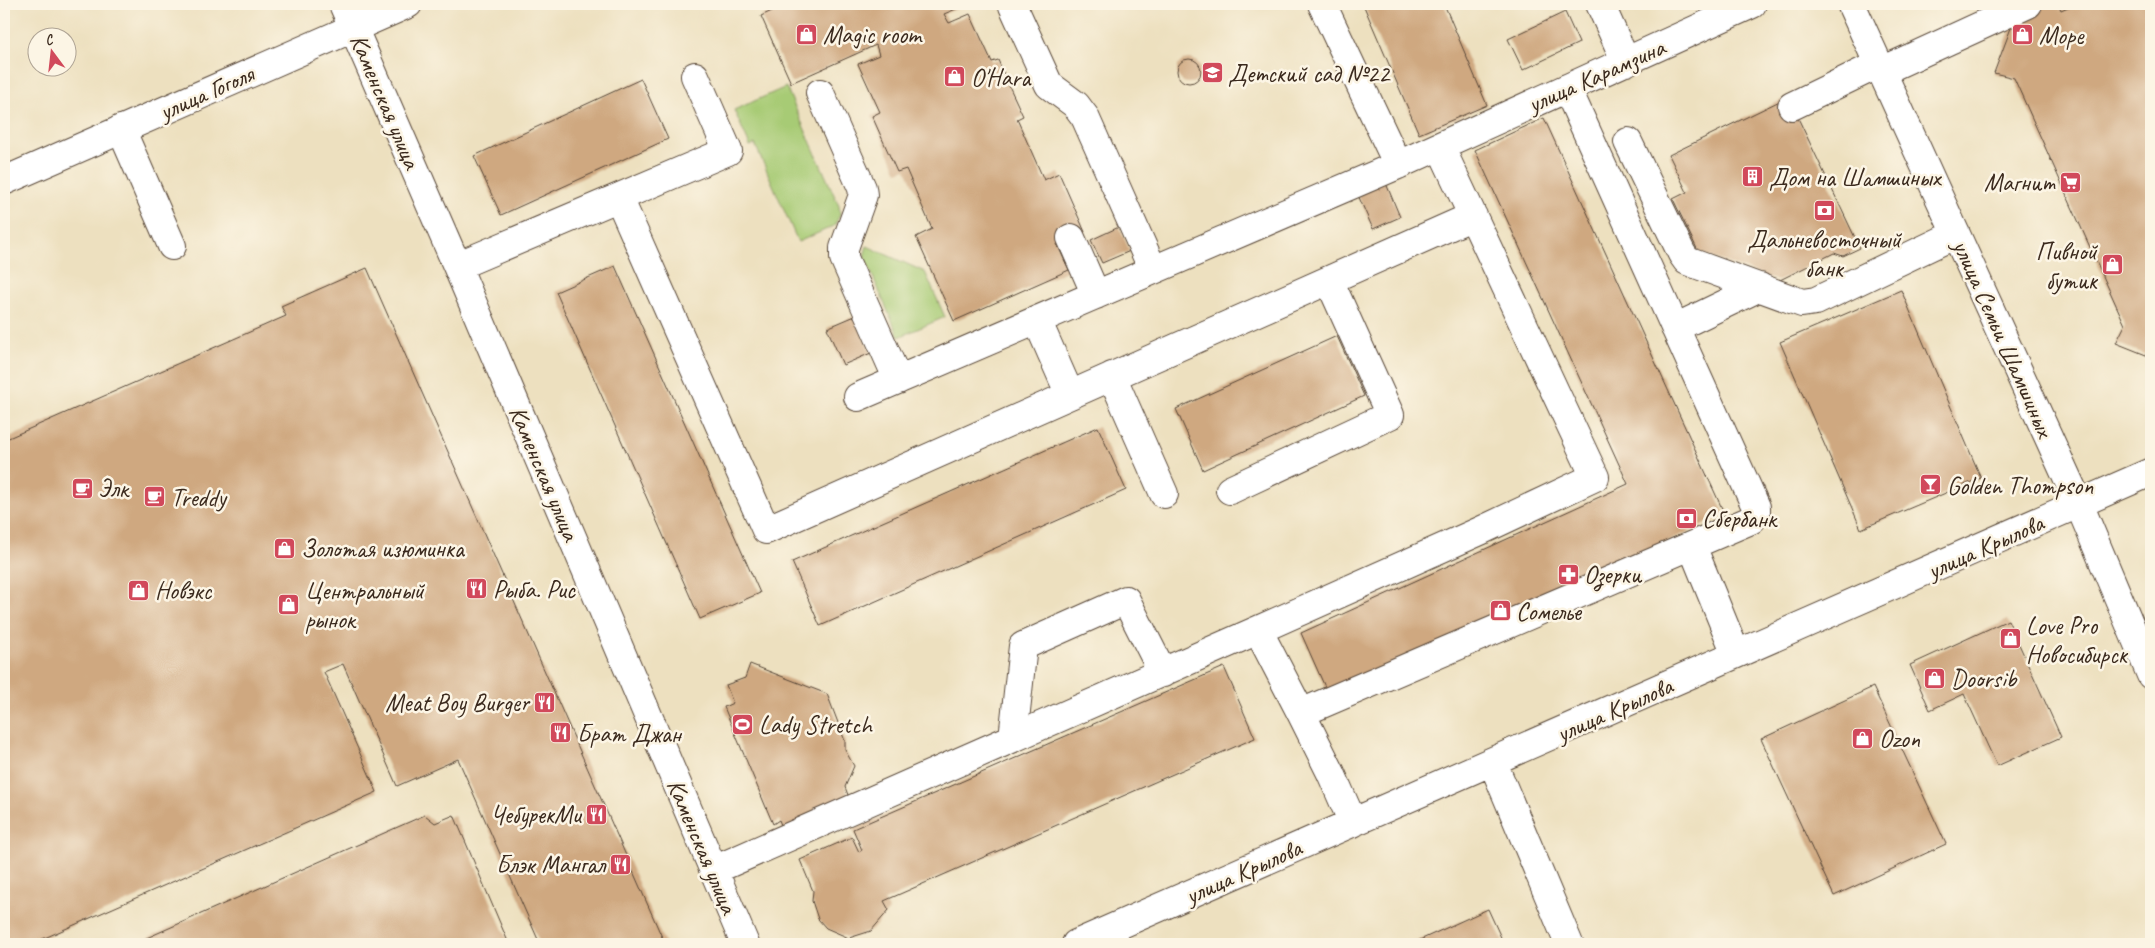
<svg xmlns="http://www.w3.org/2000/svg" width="2155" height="948" viewBox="0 0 2155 948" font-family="Caveat,sans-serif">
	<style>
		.green { fill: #a7cb74; stroke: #717a49 }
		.building { fill: #cfa880 }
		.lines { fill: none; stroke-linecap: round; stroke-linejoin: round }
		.minor-casing { stroke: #564536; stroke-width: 30 }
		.major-casing { stroke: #564536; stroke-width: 30 }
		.minor { stroke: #fff; stroke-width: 28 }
		.major { stroke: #fff; stroke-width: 28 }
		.labels { text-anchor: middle; stroke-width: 5; stroke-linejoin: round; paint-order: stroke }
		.poi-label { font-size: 25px; fill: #3b2a1e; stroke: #fcf5e5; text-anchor: start }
		.street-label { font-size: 25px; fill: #3b2a1e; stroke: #fcf5e5 }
	</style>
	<rect width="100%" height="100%" fill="#fcf5e5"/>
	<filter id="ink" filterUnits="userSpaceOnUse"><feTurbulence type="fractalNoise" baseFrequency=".02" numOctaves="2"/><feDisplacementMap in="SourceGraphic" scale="10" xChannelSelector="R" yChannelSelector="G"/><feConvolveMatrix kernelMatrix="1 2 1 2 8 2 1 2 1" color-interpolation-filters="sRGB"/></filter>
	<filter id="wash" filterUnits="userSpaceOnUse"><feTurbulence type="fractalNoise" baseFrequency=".0096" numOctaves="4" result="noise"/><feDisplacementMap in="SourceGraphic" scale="20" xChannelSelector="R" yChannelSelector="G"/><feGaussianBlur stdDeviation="1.12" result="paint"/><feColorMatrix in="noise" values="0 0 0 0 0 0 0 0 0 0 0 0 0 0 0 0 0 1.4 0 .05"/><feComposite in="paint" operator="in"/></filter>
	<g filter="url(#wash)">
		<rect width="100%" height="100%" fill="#ede0bf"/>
		<path class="green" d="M786 87 839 206 840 215 834 226 798 242 755 144 750 146 734 110Z
			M867 246 925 272 945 317 899 337 864 256Z"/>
		<g id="blocks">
			<path class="building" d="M787 4H968L944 14 949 23 970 14 992 62 998 60 1010 88 1023 116 1017 119 1044 180 1059 173 1085 232 1057 244 1069 270 954 321 916 237 932 229 906 169 897 172 872 116 880 112 858 64 879 55 876 45 791 83 761 16Z
				M1363 4H1444L1487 105 1419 134Z
				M2036 4H2058L2061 10 2075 4H2151V357L2116 343 2125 325 2014 78 1994 73 2017 12Z
				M1565 12 1579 43 1523 70 1508 39Z
				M1177 71a12 12 0 1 1 24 0a12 12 0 1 1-24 0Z
				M641 79 668 139 501 215 474 156Z
				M1788 97 1860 248 1843 256 1834 253 1778 281 1699 253 1673 199 1687 192 1669 155Z
				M1544 118 1725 515 1329 696 1301 633 1628 484 1475 150Z
				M1385 181 1400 217 1373 229 1357 193Z
				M1119 227 1130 251 1102 263 1091 240Z
				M615 266 760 593 700 619 556 292Z
				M367 268 665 944H540L458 759 397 786 343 664 324 672 377 792 31 944H4V440L286 316 281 306Z
				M1901 290 1981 478 1861 529 1780 342Z
				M855 316 871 353 843 365 827 328Z
				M1337 336 1364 396 1203 470 1176 409Z
				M1098 427 1126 490 820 626 792 562Z
				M2008 620 2061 737 1997 766 1964 694 1930 710 1910 665Z
				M750 664 827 694 845 741V750L854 766 845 787 851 803 783 830 779 820 773 824 724 707 733 703 726 685 745 678Z
				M1224 667 1255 738 884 901 889 910 871 931 849 938 826 928 818 919 812 901 813 891 800 860 852 837 859 852 862 850 853 829Z
				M1873 687 1946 844 1834 896 1761 739Z
				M425 815 435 823 454 815 509 944H133Z
				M1488 909 1504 944H1411Z"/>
		</g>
	</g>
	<g filter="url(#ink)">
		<use href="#blocks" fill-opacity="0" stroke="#564536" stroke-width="1"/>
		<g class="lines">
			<defs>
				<path id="minor" d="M343 4 457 266 745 944
					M1322 4 1398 165
					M1600 4 1626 62
					M1851 4 2079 504 2151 675
					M1013 6 1049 85 1076 105 1085 117 1153 270
					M1882 71 2028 4
					M820 93 862 188 863 195 844 248V258L898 380
					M1792 106 1879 64
					M121 129 172 246
					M1628 142 1682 254 1687 261 1802 303 1816 301 1956 234
					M619 198 766 530 1473 216
					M1071 238 1096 295
					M457 266 728 151 695 76
					M1037 320 1070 395
					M1675 328 1760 287
					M1112 376 1164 494
					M858 397 1398 165 1752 4
					M1230 490 1390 415 1329 280
					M1692 546 1736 654
					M1258 630 1480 531 1595 477 1440 146
					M1301 713 1331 773 1353 823
					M1013 738 1023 646 1126 600 1163 673
					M1493 763 1569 944
					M714 870 1258 630 1301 713 1751 520 1756 514V507L1567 88
					M1076 944 2151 472"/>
				<path id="major" d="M4 181 408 4"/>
			</defs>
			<use href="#minor" class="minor-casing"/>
			<use href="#major" class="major-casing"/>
			<use href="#minor" class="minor"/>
			<use href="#major" class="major"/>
		</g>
	</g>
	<defs>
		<symbol id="shop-square" viewBox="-11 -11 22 22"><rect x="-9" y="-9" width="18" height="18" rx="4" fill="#d1495b" stroke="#fcf5e5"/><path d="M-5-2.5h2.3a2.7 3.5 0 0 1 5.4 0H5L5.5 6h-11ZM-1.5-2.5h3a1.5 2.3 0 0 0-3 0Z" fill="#fff"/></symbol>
		<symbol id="school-square" viewBox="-11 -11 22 22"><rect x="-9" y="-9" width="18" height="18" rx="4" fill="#d1495b" stroke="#fcf5e5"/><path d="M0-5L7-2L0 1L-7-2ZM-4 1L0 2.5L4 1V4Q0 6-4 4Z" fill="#fff"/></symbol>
		<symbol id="building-square" viewBox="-11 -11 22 22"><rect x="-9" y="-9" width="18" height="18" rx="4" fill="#d1495b" stroke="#fcf5e5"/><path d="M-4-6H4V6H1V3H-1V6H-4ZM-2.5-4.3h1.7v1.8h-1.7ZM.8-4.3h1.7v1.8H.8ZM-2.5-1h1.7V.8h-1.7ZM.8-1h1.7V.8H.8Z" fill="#fff"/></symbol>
		<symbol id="supermarket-square" viewBox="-11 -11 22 22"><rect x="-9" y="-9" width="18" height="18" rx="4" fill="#d1495b" stroke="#fcf5e5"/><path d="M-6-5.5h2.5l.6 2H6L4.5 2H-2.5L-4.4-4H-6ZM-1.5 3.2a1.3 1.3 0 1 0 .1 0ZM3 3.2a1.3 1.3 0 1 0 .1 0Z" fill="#fff"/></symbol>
		<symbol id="bank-square" viewBox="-11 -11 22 22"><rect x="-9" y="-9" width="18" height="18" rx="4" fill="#d1495b" stroke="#fcf5e5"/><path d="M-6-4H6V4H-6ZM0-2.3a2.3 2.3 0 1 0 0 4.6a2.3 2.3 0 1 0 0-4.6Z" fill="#fff"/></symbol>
		<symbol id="bar-square" viewBox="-11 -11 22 22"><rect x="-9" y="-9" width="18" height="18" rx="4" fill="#d1495b" stroke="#fcf5e5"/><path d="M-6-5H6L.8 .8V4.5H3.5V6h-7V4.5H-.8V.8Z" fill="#fff"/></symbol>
		<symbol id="cafe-square" viewBox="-11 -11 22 22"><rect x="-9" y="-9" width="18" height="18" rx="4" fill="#d1495b" stroke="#fcf5e5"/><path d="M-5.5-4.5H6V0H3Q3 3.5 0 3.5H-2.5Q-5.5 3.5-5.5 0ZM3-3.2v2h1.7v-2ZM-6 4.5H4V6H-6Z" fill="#fff"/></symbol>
		<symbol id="pharmacy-square" viewBox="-11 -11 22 22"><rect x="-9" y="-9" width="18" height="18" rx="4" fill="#d1495b" stroke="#fcf5e5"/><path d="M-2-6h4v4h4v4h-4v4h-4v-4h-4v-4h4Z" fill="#fff"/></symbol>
		<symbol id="restaurant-square" viewBox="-11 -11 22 22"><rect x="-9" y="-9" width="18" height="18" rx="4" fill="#d1495b" stroke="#fcf5e5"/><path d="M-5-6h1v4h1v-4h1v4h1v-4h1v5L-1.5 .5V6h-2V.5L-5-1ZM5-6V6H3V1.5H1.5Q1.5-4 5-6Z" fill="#fff"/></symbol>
		<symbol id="stadium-square" viewBox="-11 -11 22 22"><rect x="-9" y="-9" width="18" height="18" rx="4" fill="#d1495b" stroke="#fcf5e5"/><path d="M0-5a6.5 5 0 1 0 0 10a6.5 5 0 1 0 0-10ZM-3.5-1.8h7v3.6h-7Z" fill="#fff"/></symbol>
	</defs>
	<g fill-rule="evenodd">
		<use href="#shop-square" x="794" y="22" width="25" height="25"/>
		<use href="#shop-square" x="2010" y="22" width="25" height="25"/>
		<use href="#school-square" x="1200" y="60" width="25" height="25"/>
		<use href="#shop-square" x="942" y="64" width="25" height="25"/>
		<use href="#building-square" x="1740" y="164" width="25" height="25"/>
		<use href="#supermarket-square" x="2058" y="170" width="25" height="25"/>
		<use href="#bank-square" x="1812" y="198" width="25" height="25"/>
		<use href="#shop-square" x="2100" y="252" width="25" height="25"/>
		<use href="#bar-square" x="1918" y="472" width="25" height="25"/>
		<use href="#cafe-square" x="70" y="476" width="25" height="25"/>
		<use href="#cafe-square" x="142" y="484" width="25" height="25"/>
		<use href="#bank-square" x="1674" y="506" width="25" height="25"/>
		<use href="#shop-square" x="272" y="536" width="25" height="25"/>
		<use href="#pharmacy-square" x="1556" y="562" width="25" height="25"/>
		<use href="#restaurant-square" x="464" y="576" width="25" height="25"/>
		<use href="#shop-square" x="126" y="578" width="25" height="25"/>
		<use href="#shop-square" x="276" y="592" width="25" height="25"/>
		<use href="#shop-square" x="1488" y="598" width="25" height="25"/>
		<use href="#shop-square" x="1998" y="626" width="25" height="25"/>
		<use href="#shop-square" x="1922" y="666" width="25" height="25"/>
		<use href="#restaurant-square" x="532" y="690" width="25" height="25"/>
		<use href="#stadium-square" x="730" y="712" width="25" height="25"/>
		<use href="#restaurant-square" x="548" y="720" width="25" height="25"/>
		<use href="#shop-square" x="1850" y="726" width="25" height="25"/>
		<use href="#restaurant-square" x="584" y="802" width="25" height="25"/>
		<use href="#restaurant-square" x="608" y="852" width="25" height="25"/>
	</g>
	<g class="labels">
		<g class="poi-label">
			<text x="823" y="43">Magic room</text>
			<text x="2039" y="44">Море</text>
			<text x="1228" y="82">Детский сад №22</text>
			<text x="971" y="86">O'Hara</text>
			<text x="1769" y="186">Дом на Шамшиных</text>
			<text x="2055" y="191" text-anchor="end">Магнит</text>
			<text x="1824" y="248" text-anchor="middle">Дальневосточный<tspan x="1824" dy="29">банк</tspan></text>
			<text x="2097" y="260" text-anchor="end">Пивной<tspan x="2097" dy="29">бутик</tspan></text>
			<text x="1947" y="494">Golden Thompson</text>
			<text x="98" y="497">Элк</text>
			<text x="171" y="506">Treddy</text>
			<text x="1702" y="527">Сбербанк</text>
			<text x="301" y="557">Золотая изюминка</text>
			<text x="1584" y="583">Озерки</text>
			<text x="493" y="598">Рыба. Рис</text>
			<text x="155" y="599">Новэкс</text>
			<text x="305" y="599">Центральный<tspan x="305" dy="29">рынок</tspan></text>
			<text x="1516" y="620">Сомелье</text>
			<text x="2026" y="634">Love Pro<tspan x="2026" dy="29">Новосибирск</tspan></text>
			<text x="1951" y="687">Doorsib</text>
			<text x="529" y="711" text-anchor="end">Meat Boy Burger</text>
			<text x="759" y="733">Lady Stretch</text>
			<text x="577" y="742">Брат Джан</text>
			<text x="1879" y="747">Ozon</text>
			<text x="581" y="823" text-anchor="end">ЧебурекМи</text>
			<text x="605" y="873" text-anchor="end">Блэк Мангал</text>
		</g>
		<g class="street-label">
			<text transform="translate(1596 75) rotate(-24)" y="9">улица Карамзина</text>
			<text transform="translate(206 92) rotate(-24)" y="9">улица Гоголя</text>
			<text transform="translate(386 101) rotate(67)" y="9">Каменская улица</text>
			<text transform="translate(2004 338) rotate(66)" y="9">улица Семьи Шамшиных</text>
			<text transform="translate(545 473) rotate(67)" y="9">Каменская улица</text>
			<text transform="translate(1985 546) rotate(-24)" y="9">улица Крылова</text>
			<text transform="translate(1614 709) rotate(-24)" y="9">улица Крылова</text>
			<text transform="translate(703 846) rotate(67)" y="9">Каменская улица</text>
			<text transform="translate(1243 871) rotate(-24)" y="9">улица Крылова</text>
		</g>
	</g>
	<rect width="2155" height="948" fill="none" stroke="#fcf5e5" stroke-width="20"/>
	<g transform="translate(52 52) rotate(345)"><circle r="24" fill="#fcf5e5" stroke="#afa495"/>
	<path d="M0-4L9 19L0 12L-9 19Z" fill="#d1495b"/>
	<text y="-8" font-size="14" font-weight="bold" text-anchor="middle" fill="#3b2a1e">С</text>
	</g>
</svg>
